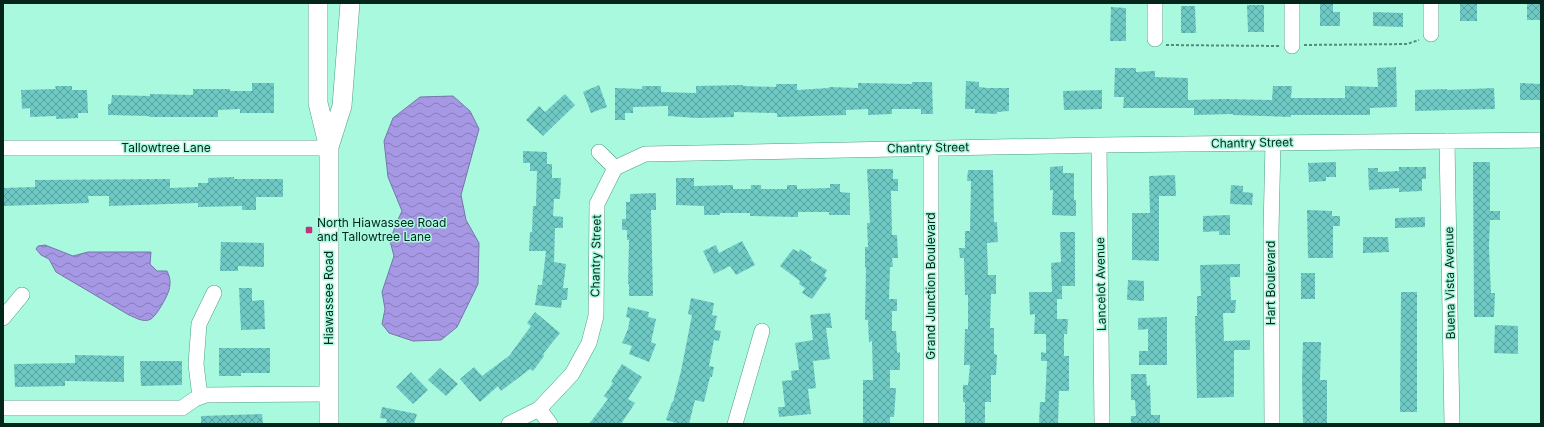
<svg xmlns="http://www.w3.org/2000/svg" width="1544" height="427" viewBox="0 0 1544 427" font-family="Inter,sans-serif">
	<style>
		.water { fill: url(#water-waves); stroke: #7676a9 }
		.building { fill: url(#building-cross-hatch) }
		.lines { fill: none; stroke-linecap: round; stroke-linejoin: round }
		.minor-casing { stroke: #4e9e87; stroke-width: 16 }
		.major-casing { stroke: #4e9e87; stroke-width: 20 }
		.path { stroke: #538b7a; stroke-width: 2; stroke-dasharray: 3 2; stroke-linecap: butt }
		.minor { stroke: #fff; stroke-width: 15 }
		.major { stroke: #fff; stroke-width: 19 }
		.poi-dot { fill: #bb377d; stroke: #a9f9df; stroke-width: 1.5 }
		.labels { text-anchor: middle; stroke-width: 3; stroke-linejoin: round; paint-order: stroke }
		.street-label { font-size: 12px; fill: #03251c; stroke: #a9f9df }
		.poi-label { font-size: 12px; fill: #03251c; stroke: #a9f9df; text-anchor: start }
	</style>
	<defs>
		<pattern id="water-waves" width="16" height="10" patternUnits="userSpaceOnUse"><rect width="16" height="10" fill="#a798e5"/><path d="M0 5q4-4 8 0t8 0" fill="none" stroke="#867cb9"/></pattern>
		<pattern id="building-cross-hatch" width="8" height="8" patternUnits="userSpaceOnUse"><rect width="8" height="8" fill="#6ec8c4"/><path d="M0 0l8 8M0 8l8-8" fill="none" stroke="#58a29e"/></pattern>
	</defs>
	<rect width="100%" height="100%" fill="#a9f9df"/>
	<path class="water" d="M453 96 470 111 479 129 461 195 466 220 479 243 478 284 457 327 441 340 413 341 389 333 382 324 385 309 382 292 394 256 390 241 396 224 402 211 388 177 384 141 393 118 420 97Z
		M45 245 73 256 88 252H151L150 264 157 271H167C170 277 171 283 169 290 167 297 157 315 151 319 144 323 136 318 129 315L56 272 49 259 41 255 36 249 38 246Z"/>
	<path class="building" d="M1320 3H1333V12H1340V26H1320Z
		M1460 3H1477V21H1460Z
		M1527 3H1541V20H1527Z
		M1247 5H1264V32H1248Z
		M1181 6H1195L1196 33H1181Z
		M1111 7 1126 8V41H1110Z
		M1373 12 1403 13V27L1373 26Z
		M1396 67 1397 107 1370 108V115H1291V117L1233 115V114L1194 115V108H1123L1124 97H1114L1115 68H1136V72L1155 71V77L1188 78V100L1224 99 1272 100 1273 86H1292L1291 98H1345V86L1378 87 1377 68Z
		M966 81 979 82V87L987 88H1009V111L997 112V114L975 113V109H965Z
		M912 82H932L933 114H921V109H892V114L868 115V109L846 110V115L777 117V113L734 112V117L697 118 668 116V106L633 107V113H625V120H615V88L642 89V86H661V92L696 93V86L743 85V86L776 87V84H797V90L829 88V87L858 88V83L912 84Z
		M252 83H274V113H240V109L218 110V117H149V116L108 115V104H111L112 95 150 96V94L193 95V89H230V91H252Z
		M1520 83 1541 84V100H1520Z
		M599 85 607 107 591 113 583 92Z
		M55 86H72V90H87L88 113H78V118L56 119V116L30 117V108L22 109 21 90 56 89Z
		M1494 88 1495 109 1415 111V90L1447 89V90Z
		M1102 90V109L1064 110 1063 91Z
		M565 94 575 105 543 136 526 120 539 106 545 112Z
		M523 151 547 152V164H552V178H561L560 199H554L553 216 563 217V228H555L554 262 566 264 563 288H568L567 300H562L561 308 535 305 538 285H542L546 251H529L530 232H532L533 206H536L537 171H530V163H523Z
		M1336 162V177H1326V181L1309 182 1308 163Z
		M1473 162H1490V211H1500V220H1490L1489 247 1491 293H1495L1494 317H1474Z
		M1063 166V173H1074V200H1076V216L1052 215 1053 190H1050V167Z
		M1399 167H1426V179H1422V191L1399 192V188L1369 190 1368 168H1378V172L1399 171Z
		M867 169H893V179H898V191H891L892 235H897L898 258H892L893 267H890L889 299H897V311H892V331H896L897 353 900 352V370H890V388H896L894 417H890V424H863V380H873L872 341 869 342 868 320H865L866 267 865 268V247H868L867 223H870Z
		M968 170H993L994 222H997L998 242 987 243 988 275H996V294H991L990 328H994V354L997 355 996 375H991V402H985V424H965V402H963V385H968L970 365H964L965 329H968V295H965L964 258H960L959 248H965V231H970L971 181H967Z
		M1175 175 1176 196H1159V261L1132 260V213H1150L1149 176Z
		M234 177V179H283V197H256V210H242V206L198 207V203L109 206V196H88L89 203 3 206V188L35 187V180L170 179V188L198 187V183H208V178Z
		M676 178H694V186L733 185V189H751V185H761V189H787V185H797V189L830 188V184H840V192L850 193V215H829V212H798V217L750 216V213H720V215H704V206L676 205Z
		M1231 185 1243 186V192L1253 193 1252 205 1230 204Z
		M656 193V210H651L653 296H629V284H628L629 240H627V230H622V219H626V202H630V194Z
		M1307 210 1332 211V216H1340V226H1333V258H1308Z
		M1230 215V235H1219V231L1203 232V216Z
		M1425 217V227L1395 228V218Z
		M1060 232H1075V286H1062V299H1057V319H1068L1067 334H1064V356H1069V391H1059L1058 424H1039L1040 402H1045L1047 361H1041V352L1046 353V334H1034L1035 314 1030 315 1029 292H1052L1051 263 1061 262Z
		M1363 237H1388L1389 252 1363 253Z
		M742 241 755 265 736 275 730 266 714 274 703 251 716 245 719 253Z
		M221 242 264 243V267L238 266V271H220Z
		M793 249 799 252 800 249 812 257 810 260 827 270 824 276 827 278 812 299 802 293 805 288 799 284 800 281 780 266Z
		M1240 264V277H1230L1231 300H1236L1235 313H1223L1224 341 1250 340V350H1234V397L1197 398 1195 316H1197V296H1201L1200 265Z
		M1301 273H1315V299H1301Z
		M1128 280 1144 281V301L1127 300Z
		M239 288H252V301L264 300 265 329 241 330Z
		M1401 292H1417V412H1400Z
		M691 298 714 303 712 315 717 316 714 330 721 331 719 341 714 340 709 366 714 367 712 377H710L704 402 695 400 689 424H679L666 420 672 402H673L681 371 692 315 688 314Z
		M628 307 649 312 648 317 656 319 651 342 656 344 649 362 629 354 632 346 622 343 628 329 630 318 626 317Z
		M535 312 560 333 543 354 544 356 533 371 530 369 501 391 498 386 480 402 460 379 474 367 482 376 509 356 531 326 527 323Z
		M830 313 832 328H826L830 359 813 361 816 388 808 389 811 414 779 417 778 407H785L782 381 792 380 791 371 799 370 795 343 813 340 810 315Z
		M1167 317V365H1139V351H1148V329L1138 330V318Z
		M1495 325 1518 326V354L1494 353Z
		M1303 342H1321L1320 380H1327V424H1303L1302 381Z
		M219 348H270V373H241V376H219Z
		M75 355 124 356V382L65 381V386L15 387 14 364 75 363Z
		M140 361H182V385L141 386Z
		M622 364 642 377 628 399 635 403 621 424H589L608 399 604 396 613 383 611 382Z
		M440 368 458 384 446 396 428 380Z
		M411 372 428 390 413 404 396 387Z
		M1131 374H1146L1147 386 1150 385 1151 415H1160V424H1131V416H1136L1135 400H1131Z
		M382 407 417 414 414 424H386L387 419 380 418Z
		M262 414 263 424H201V416Z"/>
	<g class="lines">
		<defs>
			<path id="minor" d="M1155 3V39
				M1292 3V46
				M1431 3V34
				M1447 141 1452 424
				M1099 145 1102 424
				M3 148H329
				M931 148V424
				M599 152 615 168
				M3 318 22 295
				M200 397 196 364 199 324 214 293
				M3 408H182L195 399 206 395 329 394
				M539 409 550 424
				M509 424 539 409 572 374 589 343 596 316 597 204 615 168 645 154 1099 145 1541 140
				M735 424 762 331
				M1272 424 1271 231 1273 143"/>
			<path id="major" d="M318 3V103L329 148V424
				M329 147 342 106 350 3"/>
		</defs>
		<use href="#minor" class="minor-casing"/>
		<use href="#major" class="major-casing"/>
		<path class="path" d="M1166 45 1280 46
			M1304 45 1407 44 1419 40"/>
		<use href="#minor" class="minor"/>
		<use href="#major" class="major"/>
	</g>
	<rect class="poi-dot" x="305" y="226" width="8" height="8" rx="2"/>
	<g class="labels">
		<g class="street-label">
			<text transform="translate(1252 143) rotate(-1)" y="4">Chantry Street</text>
			<text x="166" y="152">Tallowtree Lane</text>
			<text transform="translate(928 148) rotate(-1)" y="4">Chantry Street</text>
			<text transform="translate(596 256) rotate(-89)" y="4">Chantry Street</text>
			<text transform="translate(1271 283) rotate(-90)" y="4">Hart Boulevard</text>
			<text transform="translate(1450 283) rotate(-91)" y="4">Buena Vista Avenue</text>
			<text transform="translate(1101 284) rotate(-91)" y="4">Lancelot Avenue</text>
			<text transform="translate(931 286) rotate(-90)" y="4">Grand Junction Boulevard</text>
			<text transform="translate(329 298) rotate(-90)" y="4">Hiawassee Road</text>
		</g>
		<g class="poi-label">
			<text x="317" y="227">North Hiawassee Road<tspan x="317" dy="14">and Tallowtree Lane</tspan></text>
		</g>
	</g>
	<rect width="1544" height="427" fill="none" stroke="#03251c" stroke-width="8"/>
</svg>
